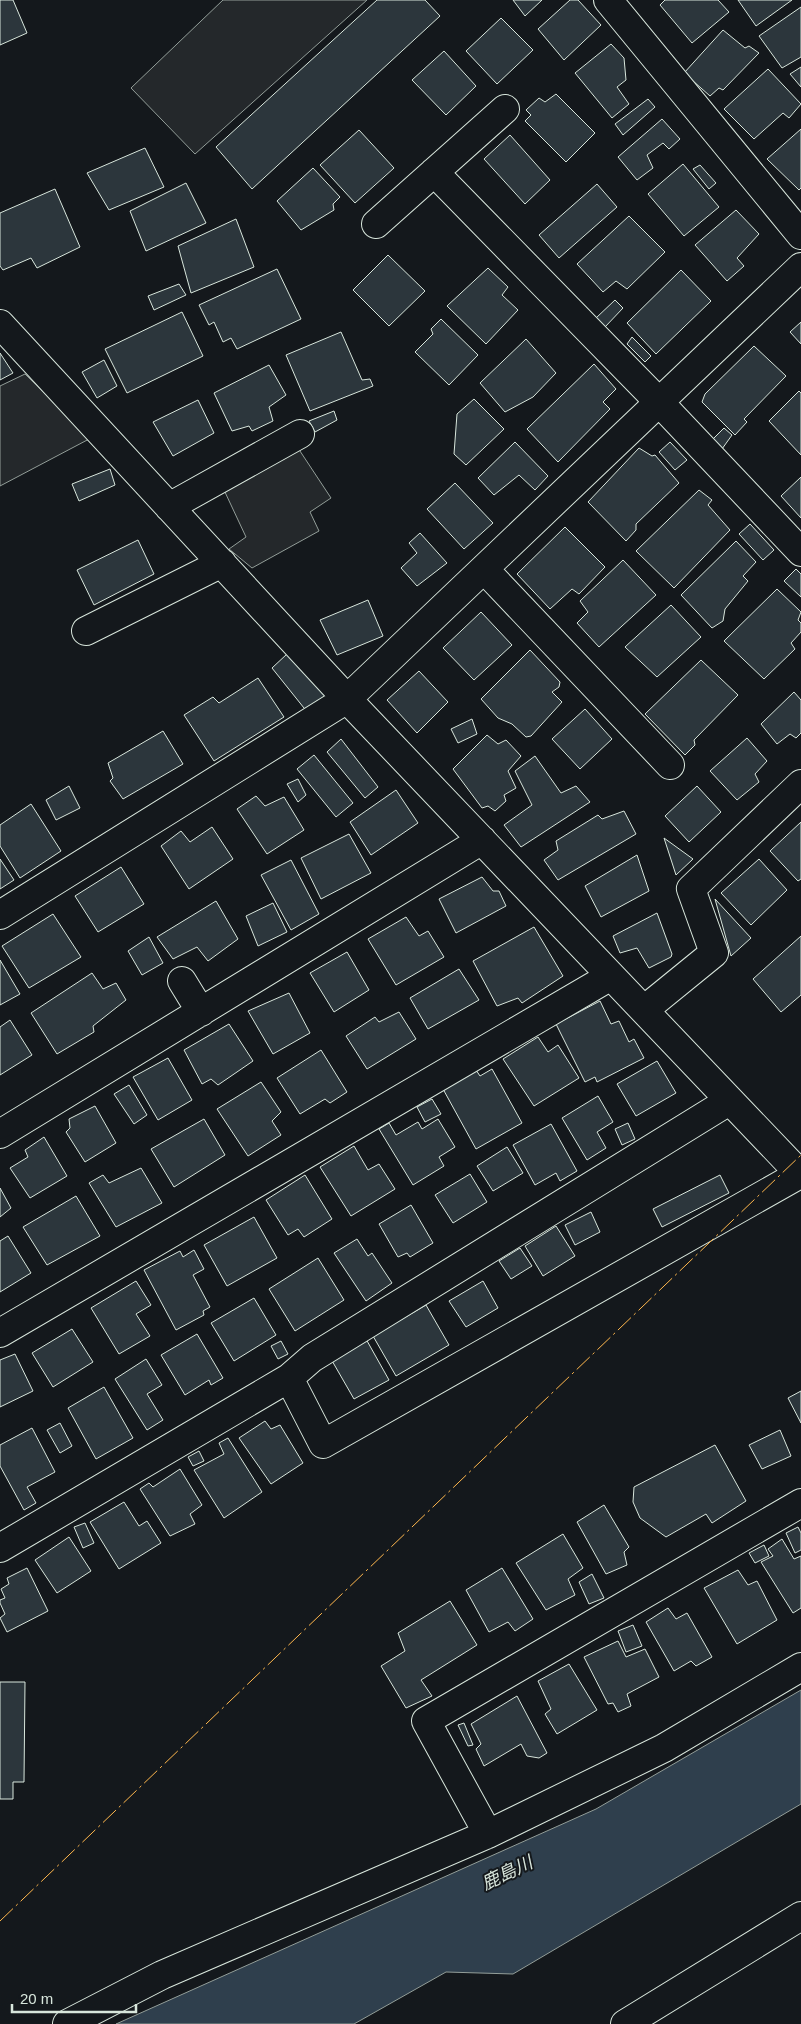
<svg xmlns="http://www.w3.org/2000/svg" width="801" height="2024" viewBox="0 0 801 2024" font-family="Arial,'Noto Sans JP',sans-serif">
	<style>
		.parking { fill: #24282b; stroke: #939e99 }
		.water { fill: #2f3f4d; stroke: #939e99 }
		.building { fill: #2c363c; stroke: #d8e6dc }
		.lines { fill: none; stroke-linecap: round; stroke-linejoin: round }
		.street-casing { stroke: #d8e6dc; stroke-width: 30 }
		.street { stroke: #14181c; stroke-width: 28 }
		.power { stroke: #ffb74d; stroke-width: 1; stroke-dasharray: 18 4 2.5 4; stroke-linecap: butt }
		.labels { text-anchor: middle; stroke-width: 4; stroke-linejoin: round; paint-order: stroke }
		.water-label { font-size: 18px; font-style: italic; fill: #d8e6dc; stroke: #14181c }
	</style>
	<rect width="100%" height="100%" fill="#14181c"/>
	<path class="parking" d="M223 0H367L195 154 131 88Z
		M25 374 91 438 0 486V386Z
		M296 445 331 498 310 512 319 531 252 568 229 549 246 537 224 490Z"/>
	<path class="water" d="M801 1690V1804L513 1974 446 1972 354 2024H116L596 1809Z"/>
	<path class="building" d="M0 0H13L27 33 0 45Z
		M377 0H425L440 16 252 189 216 147Z
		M513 0H542L525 16Z
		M570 0H578L601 25 564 60 538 29Z
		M665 0H718L729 12 692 43 660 5Z
		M738 0H792L756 26Z
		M801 7V57L782 68 759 36Z
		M501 18 533 50 497 84 466 51Z
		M723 30 745 48 749 46 759 53 723 90 719 88 710 96 684 73Z
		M611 44 624 58 626 80 617 87 629 104 612 118 575 73Z
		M444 51 476 86 446 115 412 80Z
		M801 67V87L790 74Z
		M768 69 801 104 789 118 783 113 754 139 724 109Z
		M556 94 595 133 566 162 525 121 531 115 526 110 539 98 545 102Z
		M648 99 655 107 623 135 615 124Z
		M662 119 680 139 669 149 663 143 647 155 653 168 637 180 618 157Z
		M801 129V188L799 190 767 159Z
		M359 130 394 168 355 203 320 165Z
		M510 135 550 180 525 204 484 159Z
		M145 148 164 187 109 210 87 173Z
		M683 164 719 207 684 236 648 194Z
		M700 165 716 183 709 189 693 169Z
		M313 168 340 197 333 204 334 210 301 230 277 201Z
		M186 183 206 223 146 251 130 211Z
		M597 184 617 207 559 258 539 235Z
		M55 189 80 247 37 268 31 258 3 270 0 266V213Z
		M736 210 759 234 737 258 744 266 727 281 695 245Z
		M629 216 665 252 627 289 616 281 603 292 577 264Z
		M236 219 254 267 191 293 178 246Z
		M388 255 425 291 389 326 353 290Z
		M488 268 508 287 502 295 518 310 486 344 447 306Z
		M277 269 301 319 237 349 231 338 223 342 214 322 209 325 199 305Z
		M681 270 711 301 656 354 627 323Z
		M179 284 186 295 154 310 148 296Z
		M615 300 623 308 605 327 596 318Z
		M182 312 203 356 127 393 105 349Z
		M441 319 478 355 449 385 415 352 433 334 431 329Z
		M801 322V344L790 332Z
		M341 332 362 380 370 379 373 386 310 411 286 355Z
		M632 337 651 356 645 362 627 344Z
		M526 339 556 373 533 397 505 412 480 383Z
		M754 346 786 376 744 419 747 422 735 435 702 402 705 394Z
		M0 353 13 373 0 380Z
		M104 360 117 386 97 398 82 372Z
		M594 364 616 389 603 402 610 409 558 462 527 429Z
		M269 365 286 395 269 407 273 421 252 431 249 426 232 431 214 393Z
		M799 391 801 393V455L769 421Z
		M474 399 504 429 466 465 454 454 457 414Z
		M198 400 214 433 173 456 153 422Z
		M334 411 337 420 315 432 309 421Z
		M724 428 732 435 722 449 713 439Z
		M515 442 548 476 535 490 519 475 494 495 478 478Z
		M670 442 687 460 675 470 659 452Z
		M639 448 652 456 655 455 679 483 636 524V530L626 541 588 502Z
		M110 469 115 485 79 501 72 484Z
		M801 477V518L781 496Z
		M455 483 493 523 464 549 427 509Z
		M699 490 712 500 708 505 730 530 674 588 636 551Z
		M750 524 774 550 763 560 739 534Z
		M565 527 605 567 579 594 572 589 550 609 517 574Z
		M420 533 447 563 417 586 401 568 417 553 409 543Z
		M138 540 154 574 94 605 77 570Z
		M736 541 756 562 743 576 748 581 725 609 723 621 712 628 681 595Z
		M623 560 656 595 599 647 577 623 588 612 580 601Z
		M796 569 801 574V597L784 581Z
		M777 589 801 612 798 620 801 623V632L791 643 795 649 764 679 724 641Z
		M368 600 383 636 337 655 320 620Z
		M671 605 701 637 657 677 625 647Z
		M481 612 512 645 474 680 443 648Z
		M530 650 560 682 559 687 552 692 562 702 531 736 526 737 512 724 498 718 481 699Z
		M287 654 326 696 308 713 272 668Z
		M701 660 738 695 694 740 695 745 685 755 645 714Z
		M419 671 448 702 417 733 387 700Z
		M258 678 284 717 214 761 184 715 213 697 219 703Z
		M794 692 801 700V733L796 738 790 734 777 744 761 724Z
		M585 709 612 739 580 769 552 739Z
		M472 719 477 734 458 743 451 729Z
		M163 731 183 764 123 799 110 781 113 778 108 763Z
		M487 735 498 744 506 740 521 756 508 771 516 788 504 795 506 801 495 811 488 806 482 808 453 769Z
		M747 738 767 761 755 774 759 782 737 800 710 771Z
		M341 739 378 787 365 798 327 752Z
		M314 755 353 803 336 817 297 769Z
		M535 756 561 793 576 786 590 802 521 847 504 825 532 805 515 771Z
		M298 779 306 795 298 802 287 784Z
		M69 786 80 808 56 820 46 800Z
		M697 786 721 812 689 842 665 816Z
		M396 790 418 823 371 855 350 822Z
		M256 796 265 806 284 797 304 830 267 854 237 809Z
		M31 804 61 851 20 878 0 846V825Z
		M624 811 636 834 558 880 544 860 558 850 556 841 598 815 602 819Z
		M801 822V879L798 881 770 851Z
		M212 827 233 859 189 889 161 846 181 831 190 842Z
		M349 834 371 873 321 899 301 858Z
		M664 838 693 859 676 875Z
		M637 855 649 891 601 917 585 886Z
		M0 859 14 880 0 889Z
		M759 859 787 890 751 925 721 893Z
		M291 860 319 914 291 930 261 875Z
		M121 867 144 904 98 932 75 896Z
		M482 877 493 891H499L506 906 456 933 439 899Z
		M715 899 751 938 731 956Z
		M216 901 238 939 208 961 197 947 173 959 157 937Z
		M273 903 287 932 258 946 246 916Z
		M657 913 672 954 671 957 649 968 637 948 620 953 613 936Z
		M53 914 81 957 29 988 2 946Z
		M406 917 419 936 428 931 444 957 396 985 368 939Z
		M534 927 563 976 522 1003 518 998 497 1006 473 961Z
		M801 936V995L781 1012 753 979Z
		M149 937 163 963 142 975 128 951Z
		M347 952 369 990 334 1012 310 973Z
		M0 960 20 994 0 1005Z
		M459 969 479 1000 428 1029 410 998Z
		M92 973 103 989 116 983 126 1000 93 1026 94 1032 57 1054 31 1013Z
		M289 993 310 1033 273 1054 248 1011Z
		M600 1001 611 1024 619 1021 629 1042 634 1039 644 1058 597 1082 595 1077 585 1082 556 1024Z
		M399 1012 416 1039 367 1069 346 1036 375 1017 379 1022Z
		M10 1020 32 1055 0 1075V1027Z
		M229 1024 253 1061 218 1085 211 1079 202 1084 184 1050Z
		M538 1037 548 1052 558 1045 579 1078 534 1106 503 1059Z
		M321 1050 347 1092 330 1103 325 1099 300 1114 277 1078Z
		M168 1058 192 1100 158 1120 133 1077Z
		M657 1061 676 1093 636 1116 617 1084Z
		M492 1069 522 1123 476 1149 443 1089 476 1070 480 1076Z
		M261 1082 281 1112 272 1121 281 1135 248 1156 217 1109Z
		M129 1085 147 1115 134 1124 114 1094Z
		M598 1096 613 1122 597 1132 606 1148 587 1160 562 1118Z
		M432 1099 441 1114 425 1122 417 1107Z
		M95 1106 116 1143 85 1162 66 1132 70 1128 69 1119Z
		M204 1119 225 1155 174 1187 151 1149Z
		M438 1119 455 1147 439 1157 444 1166 413 1185 379 1129 389 1123 396 1135 418 1122 422 1129Z
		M628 1123 635 1139 622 1145 615 1129Z
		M551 1124 577 1171 560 1181 556 1173 535 1185 513 1145Z
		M44 1137 67 1176 30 1198 10 1168 28 1157 25 1150Z
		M354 1146 368 1170 379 1164 395 1189 351 1216 320 1167Z
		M507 1147 523 1173 493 1191 477 1166Z
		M141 1168 162 1203 116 1227 89 1183 103 1175 109 1183Z
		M470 1174 487 1202 453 1223 435 1195Z
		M305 1175 332 1219 304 1237 298 1229 288 1235 266 1200Z
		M720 1175 729 1193 662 1227 653 1209Z
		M0 1188 11 1208 0 1217Z
		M76 1196 100 1236 47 1265 23 1227Z
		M411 1205 433 1243 410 1257 407 1253 398 1257 379 1224Z
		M591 1212 600 1232 575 1245 565 1225Z
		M254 1217 277 1258 227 1286 204 1245Z
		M556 1226 575 1256 543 1276 525 1246Z
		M8 1236 31 1273 0 1292V1241Z
		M357 1239 368 1256 372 1253 392 1283 366 1301 334 1253Z
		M520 1248 532 1266 511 1279 499 1261Z
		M194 1250 204 1269 193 1275 210 1307 203 1311 204 1315 176 1330 144 1270 180 1251 183 1257Z
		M318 1258 344 1300 295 1331 269 1289Z
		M136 1281 151 1305 136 1314 150 1336 119 1354 91 1308Z
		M483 1281 498 1308 466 1327 449 1301Z
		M254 1298 276 1335 234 1361 211 1323Z
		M426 1305 449 1345 396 1376 373 1336Z
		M72 1329 93 1362 53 1387 32 1353Z
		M197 1334 223 1378 211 1385 209 1380 185 1395 161 1355Z
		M366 1339 389 1380 354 1399 331 1359Z
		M281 1341 288 1354 278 1359 271 1346Z
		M15 1354 33 1391 0 1407V1360Z
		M146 1359 162 1385 147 1394 163 1420 147 1430 115 1379Z
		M104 1387 133 1438 96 1459 68 1408Z
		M801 1391V1423L788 1398Z
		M265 1421 271 1429 280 1425 303 1463 271 1484 239 1438Z
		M60 1423 72 1446 60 1453 47 1430Z
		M32 1428 55 1472 27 1487 36 1503 24 1510 0 1466V1445Z
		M780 1430 791 1456 762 1469 749 1445Z
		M228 1438 262 1492 224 1518 194 1470 224 1454 219 1443Z
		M715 1445 746 1501 712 1523 706 1514 666 1537 640 1518 633 1502 634 1487Z
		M199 1451 204 1461 193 1466 188 1457Z
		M180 1469 202 1505 190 1514 195 1524 170 1536 140 1489 149 1483 153 1487Z
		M124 1502 139 1526 147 1521 161 1543 119 1569 90 1522Z
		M604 1505 629 1547 624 1552 627 1565 606 1574 577 1522Z
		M85 1523 94 1543 83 1548 74 1527Z
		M798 1527 801 1533V1550L795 1553 786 1533Z
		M563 1534 583 1568 568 1579 575 1595 546 1610 516 1563Z
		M69 1537 91 1571 57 1593 35 1560Z
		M782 1539 794 1559 801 1556V1608L793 1613 761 1562 773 1556 768 1549Z
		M764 1545 769 1556 755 1563 749 1553Z
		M27 1568 48 1611 7 1632 0 1618 5 1614 0 1603V1600L5 1598 1 1589 9 1584 7 1578Z
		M502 1568 533 1619 515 1631 508 1622 489 1632 466 1590Z
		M738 1570 748 1585 757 1581 777 1620 737 1644 704 1588Z
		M592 1574 604 1598 589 1604 579 1582Z
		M450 1601 477 1645 421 1680 432 1696 406 1708 381 1666 405 1651 398 1633Z
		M668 1608 676 1619 687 1613 712 1657 696 1666 691 1661 674 1671 646 1622Z
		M633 1625 642 1646 626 1652 618 1631Z
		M618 1641 626 1657 645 1649 659 1677 627 1694 631 1706 618 1712 613 1703 608 1704 584 1657Z
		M569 1664 597 1710 557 1734 545 1714 551 1709 538 1681Z
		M0 1682H25L24 1782H13V1799H0Z
		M517 1696 547 1753 539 1758 527 1756 521 1744 484 1766 476 1749 481 1744 471 1724Z
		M464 1723 473 1745 468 1746 458 1725Z"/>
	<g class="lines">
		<defs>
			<path id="street" d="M608 0 801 235
				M434 172 659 402 801 552
				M376 224 505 109
				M0 324 347 699 801 1175
				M169 507 300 434
				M484 569 670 765
				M86 631 222 563
				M0 915 347 699 801 267
				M182 981 201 1012
				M644 1010 714 953 691 889 801 784
				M0 1134 482 840
				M0 1333 611 976
				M289 1378 312 1358 729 1101
				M0 1548 289 1378 323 1444 800 1174
				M488 1834 426 1721 801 1503
				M67 2024 162 1975 488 1834 664 1748 801 1667
				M625 2024 801 1916"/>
		</defs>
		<use href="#street" class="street-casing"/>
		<use href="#street" class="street"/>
		<path class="power" d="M0 1921 801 1155"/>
	</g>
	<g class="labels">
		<g class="water-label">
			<text transform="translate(507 1873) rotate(-26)" y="6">鹿島川</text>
		</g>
	</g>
	<path d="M12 2004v8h124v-8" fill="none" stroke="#d8e6dc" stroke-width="2.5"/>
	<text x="20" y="2004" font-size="15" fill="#d8e6dc" stroke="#14181c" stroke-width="4" paint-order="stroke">20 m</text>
</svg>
